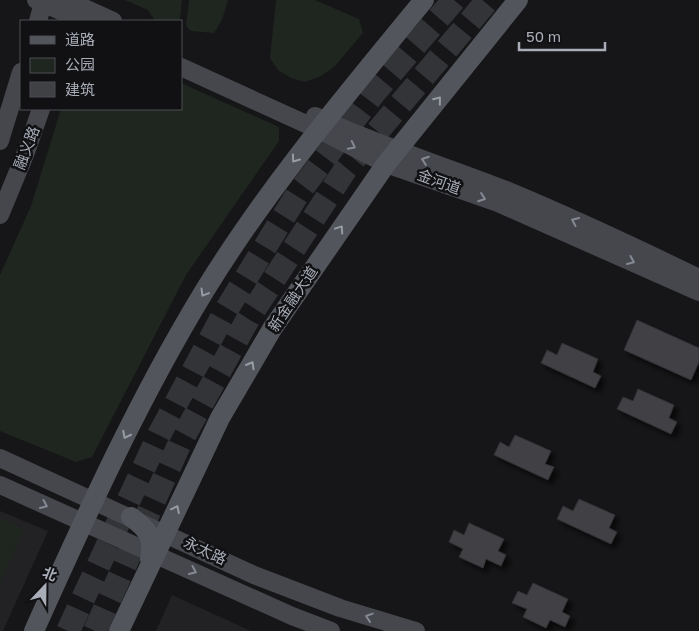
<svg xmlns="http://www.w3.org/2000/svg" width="699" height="631" viewBox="0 0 699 631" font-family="'Golos Text','Noto Sans SC',sans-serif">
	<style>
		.built { fill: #222225 }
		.green { fill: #1e261f }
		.building { fill: #404145; stroke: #303034; filter: url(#shadow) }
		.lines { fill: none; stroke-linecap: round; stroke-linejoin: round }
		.highway-tunnel { stroke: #333438; stroke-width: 24; stroke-dasharray: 24 12; stroke-linecap: butt }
		.secondary { stroke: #45474d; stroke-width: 18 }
		.primary { stroke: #53555c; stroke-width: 20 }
		.oneway { stroke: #979ba6 }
		.oneway2 { stroke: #858993 }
		.labels { text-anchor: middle; stroke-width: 5; stroke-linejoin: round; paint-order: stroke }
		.street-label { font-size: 15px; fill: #a8adb8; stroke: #111113 }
	</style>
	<defs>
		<filter id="shadow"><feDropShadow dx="4.5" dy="4.5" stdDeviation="2.5" flood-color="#0009"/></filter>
	</defs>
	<rect width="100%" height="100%" fill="#161618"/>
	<path class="built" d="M0 511 48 531 3 631H0Z
		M172 595 251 631H156Z"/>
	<path class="green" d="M125 0H182L180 21H155L148 10Z
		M189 0H228L222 20 214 33 191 31 186 26Z
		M276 0H315L359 19 363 33 334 67 321 76 305 82 291 78 278 70 270 58Z
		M181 83 279 127V141L186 275 92 457 76 462 0 431V275L31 206 61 109H181Z
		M0 518 24 529 0 583Z"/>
	<path class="building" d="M637 320 699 348V362L691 380 624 350Z
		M562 343 598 359 593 372 601 376 595 388 541 363 547 350 557 355Z
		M638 389 674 405 669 418 677 422 671 434 617 409 623 397 633 401Z
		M515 435 551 451 545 464 554 467 548 480 494 455 500 442 509 447Z
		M579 499 615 515 609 528 617 532 611 544 557 519 563 506 573 511Z
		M469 523 504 539 498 551 506 555 501 566 486 559 483 568 459 557 463 549 449 542 454 530 464 535Z
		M533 583 568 599 562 612 570 616 565 627 550 620 546 628 523 617 527 609 512 603 518 591 527 595Z"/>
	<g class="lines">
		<path class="highway-tunnel" d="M68 631 159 435 225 312 297 195 374 93 454 0
			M95 631 179 445 248 319 345 170 488 0"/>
		<path class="secondary" d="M36 0 83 21
			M67 0 113 21
			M38 21 44 0
			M181 67 319 130 386 164 498 203 699 292
			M315 116C377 145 442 165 506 190 571 217 635 247 699 278
			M0 141 21 72
			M0 215 26 152 41 109
			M0 458 254 575 340 608 416 631
			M0 485 292 616 331 631"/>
		<path class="primary" d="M131 517C149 530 154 538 150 559
			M34 631C86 515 139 398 205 290 269 186 347 94 424 0
			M119 631 220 418 272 329 386 164 518 0"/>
	</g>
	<defs><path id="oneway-chevron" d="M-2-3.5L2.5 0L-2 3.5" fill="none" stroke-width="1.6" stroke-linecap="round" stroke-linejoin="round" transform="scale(1.25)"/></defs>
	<g class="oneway">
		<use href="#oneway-chevron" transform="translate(438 100) rotate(-51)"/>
		<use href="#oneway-chevron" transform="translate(295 159) rotate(126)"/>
		<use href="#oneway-chevron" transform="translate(340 229) rotate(-56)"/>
		<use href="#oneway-chevron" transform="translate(204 293) rotate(121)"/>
		<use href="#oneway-chevron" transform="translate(251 365) rotate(-60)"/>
		<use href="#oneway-chevron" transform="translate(126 435) rotate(117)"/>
		<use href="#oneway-chevron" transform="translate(176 509) rotate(-64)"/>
	</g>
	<g class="oneway2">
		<use href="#oneway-chevron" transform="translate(352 146) rotate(27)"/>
		<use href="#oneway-chevron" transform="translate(425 160) rotate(-160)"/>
		<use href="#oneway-chevron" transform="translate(482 198) rotate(20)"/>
		<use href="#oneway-chevron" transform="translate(575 221) rotate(-156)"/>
		<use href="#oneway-chevron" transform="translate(631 261) rotate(24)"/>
		<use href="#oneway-chevron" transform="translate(44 505) rotate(24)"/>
		<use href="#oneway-chevron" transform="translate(193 571) rotate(24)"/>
		<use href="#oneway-chevron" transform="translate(369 617) rotate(-162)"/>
	</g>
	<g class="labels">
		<g class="street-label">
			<text transform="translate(27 148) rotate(-69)" y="5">融义路</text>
			<text transform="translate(439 182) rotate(20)" y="5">金河道</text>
			<text transform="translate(293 299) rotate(-56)" y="5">新金融大道</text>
			<text transform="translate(205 551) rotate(25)" y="5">永太路</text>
		</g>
	</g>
	<rect x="20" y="20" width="162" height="90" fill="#111113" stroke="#4d4f55"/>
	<rect x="30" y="36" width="25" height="8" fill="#53555c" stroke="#4d4f55"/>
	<text x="65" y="45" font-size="15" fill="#a8adb8">道路</text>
	<rect x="30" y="58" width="25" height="15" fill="#1e261f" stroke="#4d4f55"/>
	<text x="65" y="70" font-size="15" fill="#a8adb8">公园</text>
	<rect x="30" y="82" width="25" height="15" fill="#404145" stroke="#4d4f55"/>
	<text x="65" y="95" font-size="15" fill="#a8adb8">建筑</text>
	<g transform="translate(45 586) rotate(22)" stroke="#111113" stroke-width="4" paint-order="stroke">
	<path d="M0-4L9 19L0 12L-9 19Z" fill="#a8adb8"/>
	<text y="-8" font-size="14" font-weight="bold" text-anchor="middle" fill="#a8adb8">北</text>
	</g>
	<path d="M519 42v8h86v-8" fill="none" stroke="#a8adb8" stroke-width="2.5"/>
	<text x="526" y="42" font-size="15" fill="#a8adb8" stroke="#111113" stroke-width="4" paint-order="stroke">50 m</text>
</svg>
